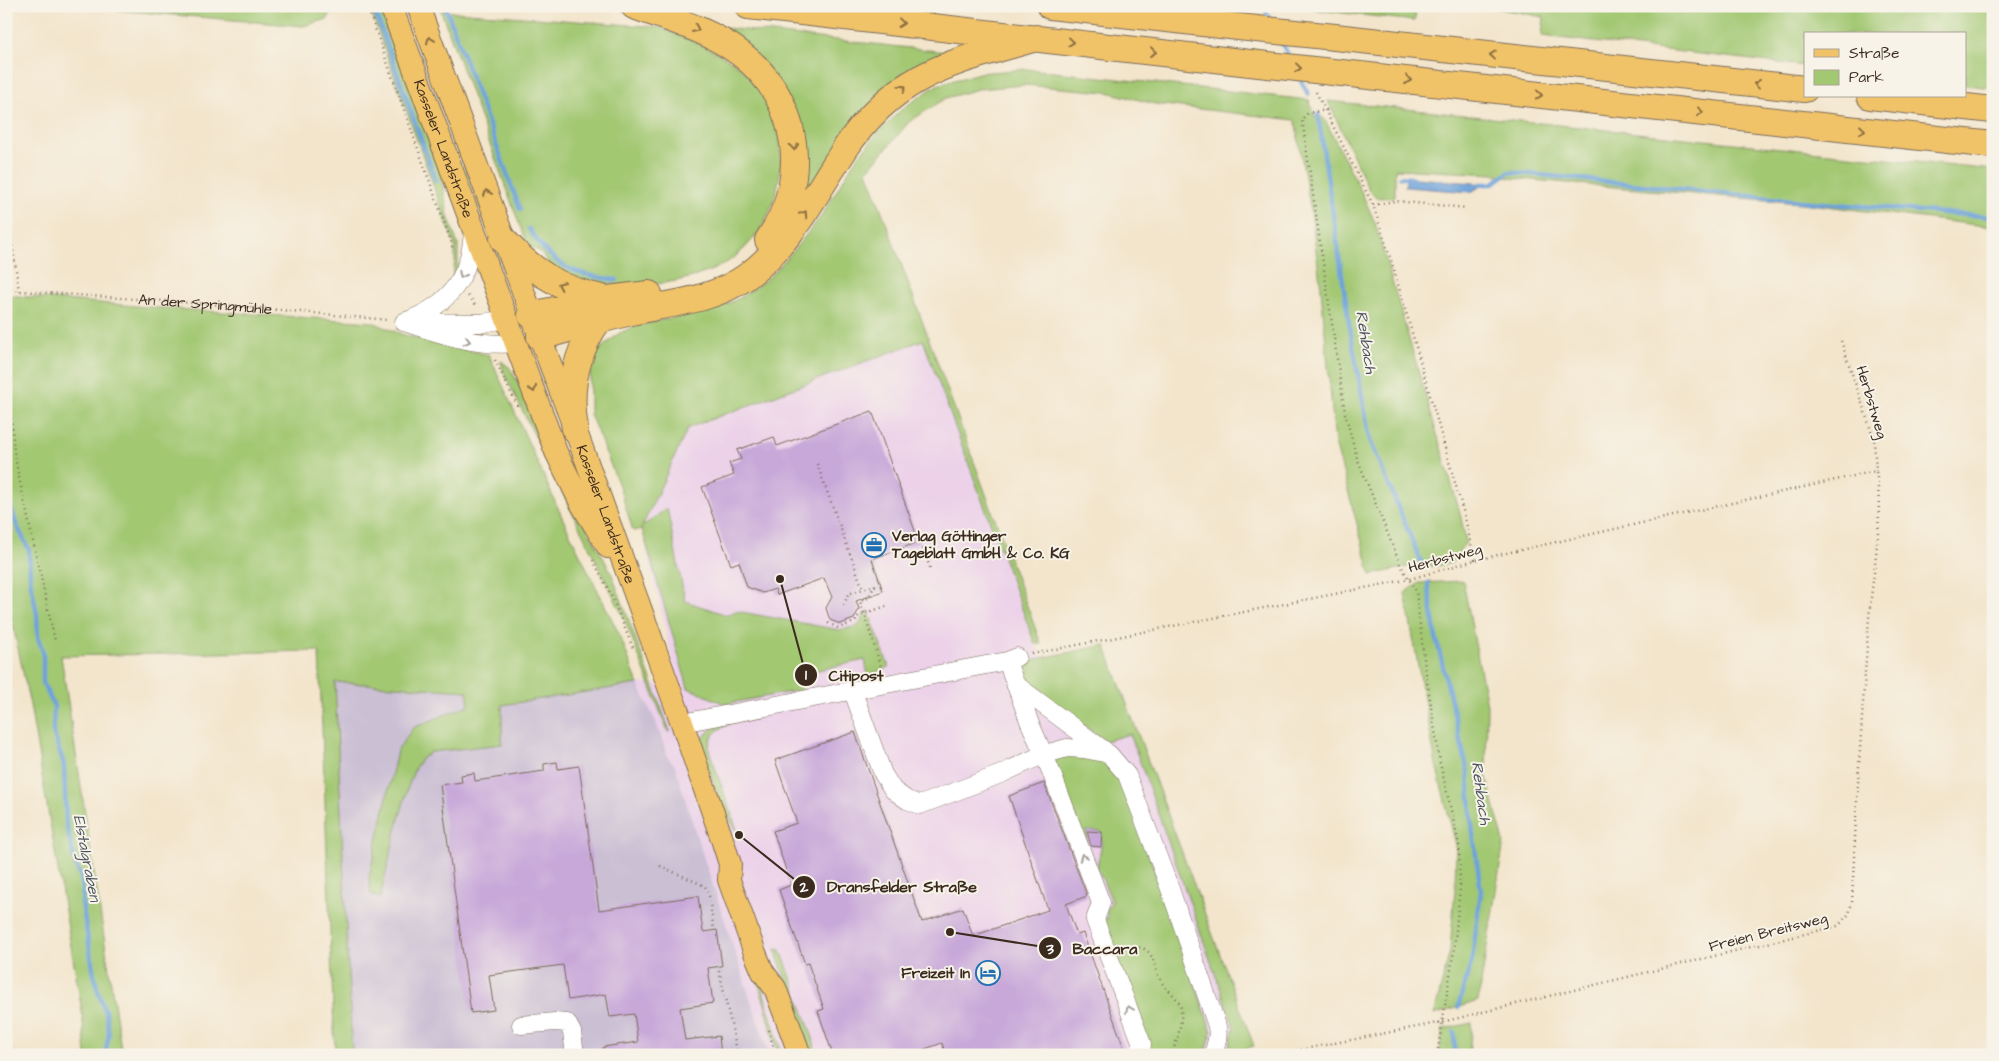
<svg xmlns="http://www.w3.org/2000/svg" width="1999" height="1061" viewBox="0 0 1999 1061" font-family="'Architects Daughter',sans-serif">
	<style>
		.built { fill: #ecd1e9 }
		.industrial { fill: #cbbfd4 }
		.green { fill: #a2c872; stroke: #6e7948 }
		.water { fill: #6da2da; stroke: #54667c }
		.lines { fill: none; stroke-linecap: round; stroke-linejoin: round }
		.stream { stroke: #6da2da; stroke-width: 4.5 }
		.building { fill: #c8a7d9 }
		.minor-casing { stroke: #7b6b5b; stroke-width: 19 }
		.major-casing { stroke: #7b6b5b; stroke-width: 24 }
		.highway-casing { stroke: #7b6b5b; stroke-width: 28 }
		.path { stroke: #7b6b5b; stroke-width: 2.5; stroke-dasharray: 1 4; stroke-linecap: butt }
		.minor { stroke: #fff; stroke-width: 18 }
		.major { stroke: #f1c369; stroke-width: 22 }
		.highway { stroke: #f1c369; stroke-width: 26 }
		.highway-bridge-casing { stroke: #7b6b5b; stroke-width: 28; stroke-linecap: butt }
		.highway-bridge { stroke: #f1c369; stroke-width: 26 }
		.oneway { stroke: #8d6f40 }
		.oneway2 { stroke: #a79f9a }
		.labels { text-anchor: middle; stroke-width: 4; stroke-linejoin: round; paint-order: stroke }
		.street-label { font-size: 15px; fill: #3b2a1e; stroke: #f7f3e8 }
		.poi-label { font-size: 15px; font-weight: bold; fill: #3b2a1e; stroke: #f7f3e8; text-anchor: start }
		.water-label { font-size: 16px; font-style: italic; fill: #4c5460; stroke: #f7f3e8 }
		.leader { fill: none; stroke: #3b2a1e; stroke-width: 2 }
		.callout-dot { fill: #3b2a1e; stroke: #f7f3e8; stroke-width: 2 }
		.mark-label { font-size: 15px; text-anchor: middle; font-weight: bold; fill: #fff }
		.callout-label { font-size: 16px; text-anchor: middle; font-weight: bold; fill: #3b2a1e; stroke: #f7f3e8; stroke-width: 4; stroke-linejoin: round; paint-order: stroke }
	</style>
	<rect width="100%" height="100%" fill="#f7f3e8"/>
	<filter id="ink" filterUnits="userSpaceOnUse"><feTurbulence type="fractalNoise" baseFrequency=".02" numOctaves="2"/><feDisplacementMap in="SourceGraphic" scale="10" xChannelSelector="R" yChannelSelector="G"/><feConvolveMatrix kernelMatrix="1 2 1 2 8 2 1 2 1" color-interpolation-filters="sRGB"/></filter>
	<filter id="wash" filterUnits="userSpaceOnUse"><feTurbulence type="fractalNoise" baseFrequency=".0096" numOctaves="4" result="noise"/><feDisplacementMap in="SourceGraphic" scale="20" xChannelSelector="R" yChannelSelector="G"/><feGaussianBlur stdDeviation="1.12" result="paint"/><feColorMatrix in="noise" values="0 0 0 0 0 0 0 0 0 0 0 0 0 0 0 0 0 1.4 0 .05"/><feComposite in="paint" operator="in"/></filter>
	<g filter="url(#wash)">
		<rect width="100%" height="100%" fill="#f3e5cc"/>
		<path class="built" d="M11 295 147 307 372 322 404 335 489 355 567 528 620 636 638 683 678 686 642 529 688 428 923 340 1041 657 1105 645 1254 1046 1226 1055H335L319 651 61 656Z"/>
		<path class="industrial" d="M319 651 570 659 638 684 656 722 668 757 675 766 696 834 769 1055H335Z"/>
		<path class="green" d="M69 6H333L328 19 303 26Z
			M369 6H379L440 171 448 216 458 245V270L452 279 455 261V246Z
			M405 6H408L513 288 510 289Z
			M1309 6H1417L1416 7 1415 21 1317 10Z
			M1485 6H1993V88L1965 85V34H1805V66L1542 36 1544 17Z
			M441 11 658 27C684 37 729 54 748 75 755 82 771 106 775 116 777 121 778 128 779 134 787 182 769 236 726 263 690 284 637 289 597 283 585 281 559 274 551 266 542 256 544 251 529 247L520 226Z
			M708 26 965 54 920 69 790 225 800 135Z
			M1027 69 1309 100 1315 118 1318 114 1325 120 1361 191 1375 223 1460 513 1466 542 1452 563 1436 566H1411L1371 575 1335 443 1321 289 1311 211 1295 120 1155 104 1107 92 1025 85 978 89 946 98 909 122 867 171 1041 644H1035L923 340 688 428 642 527 667 508 685 601 727 615 736 611 840 630 858 626 868 610 889 667 868 676 865 660 799 674 802 690 725 704 688 688 642 529 633 531 620 488 590 414V369L599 350 618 334 637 325 713 310 740 298 767 279 789 256 822 215 854 162 876 135 902 109 937 85 979 73Z
			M1328 101 1993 170V227L1810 204 1510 178 1496 174 1395 169V197L1376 198 1369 190Z
			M6 295 147 307 372 322 404 335 489 355 567 528 620 636 638 684 502 705V744L431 752 421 759 415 768 408 787 396 830 380 898 371 894 369 878 397 751 413 728 469 705 467 691 335 682 352 1055H335L319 651 61 656 122 1055H86L82 1011 30 705 6 592Z
			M501 361 509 367 518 382 540 441 611 572 670 731 668 732 624 618 504 373Z
			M1463 581 1487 705 1486 775 1504 842 1478 1001 1434 1015 1450 951 1455 889 1456 845 1436 765 1405 593 1419 583Z
			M1105 645 1254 1046 1227 1054 1234 1027 1130 734 1105 741 1022 681V662Z
			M732 721V723C719 728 709 734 709 750L738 833 721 805 702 750V739L711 729Z
			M1067 753 1103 761 1121 776 1212 1032 1205 1055H1149L1102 920 1108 918 1106 911 1112 901 1097 867 1101 847 1102 832 1087 831 1086 846 1053 761Z
			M775 949 781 950 813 1038 816 1055H812Z
			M750 959 761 983 782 1055H778L765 1004Z
			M1472 1023 1469 1055H1439L1443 1029Z"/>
		<path class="water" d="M1406 177 1485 184 1471 192 1405 187Z"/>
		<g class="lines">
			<path class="stream" d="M373 6 436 181
				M445 6 520 209
				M1263 6 1271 21
				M1280 39 1290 59
				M1299 77 1308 94
				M1318 114 1350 329 1370 440 1422 564
				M1400 177 1411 178
				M1480 184H1492L1509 172 1812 202 1993 217
				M529 229C553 267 574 275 617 280
				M6 481 9 486 6 493
				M6 493 17 526 29 550 30 579 37 614 38 638 43 652V683L54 706 53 731 64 765 66 823 76 866 81 877 83 889 82 903 93 969 98 992 106 1014 109 1033 105 1055
				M1428 583 1435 633 1468 772 1472 826 1481 891 1472 960 1458 1007
				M1454 1032 1455 1055"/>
		</g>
		<g id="blocks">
			<path class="building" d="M872 411 919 542 872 559 883 591 856 601 859 609 854 619 840 624 830 620 826 608 832 597 824 578 777 595 775 589 763 593 747 587 739 562 731 565 702 487 734 475 729 463 741 459 737 450 774 437 777 446Z
				M855 732 922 922 963 908 973 936 1048 910 1009 796 1044 783 1087 896 1066 904 1077 935 1083 933 1125 1051 1115 1055H946L942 1043 908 1055H833L818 1011 824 1009 808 963 805 964 779 890 791 885 773 831 797 823 775 760Z
				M557 762 558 769 579 766 599 910 698 896 703 932 717 930 722 966 708 968 713 1003 680 1008 685 1040 719 1036 721 1055H603V1047L638 1042 634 1014 610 1017 606 994 568 1000 563 965 489 975 494 1010 471 1013 440 785 462 782 461 775 474 773 475 781 544 771V764Z
				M1087 831 1102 832 1101 847 1091 846Z"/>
		</g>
	</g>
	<g filter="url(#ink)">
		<use href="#blocks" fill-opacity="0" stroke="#7b6b5b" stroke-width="1"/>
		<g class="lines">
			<defs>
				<path id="minor" d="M404 322C449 306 471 277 473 230
					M404 322C441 334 476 347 516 343
					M423 322 483 323 507 319
					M1007 661 1029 721 1050 769 1101 903 1095 920 1142 1044 1141 1055
					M1015 684 1105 751
					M852 689 883 774 893 790 907 800 920 805 1001 774 1042 755 1067 748 1084 749 1109 754 1127 775 1170 889 1216 1023C1220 1034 1216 1044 1213 1055
					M682 723 1007 661 1017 657
					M521 1025 555 1022 567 1023 572 1032 575 1055"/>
				<g id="major">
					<path id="s2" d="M391 6 556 452 581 503 608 547"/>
					<path id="s3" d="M418 6 540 337 575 429 682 723 722 839 730 864 729 880 755 953 763 972 775 988 800 1055"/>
				</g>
				<path id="highway" d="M634 6C670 19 710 30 741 54 800 99 811 180 768 240
					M748 6 1250 63
					M1050 6 1257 29
					M1335 37 1805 89
					M1360 75 1993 145
					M1870 96 1993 110
					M503 239C530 270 561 290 602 298
					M531 315 608 299 649 294
					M540 337C569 329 598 320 627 313 668 303 710 302 746 277 791 244 815 194 845 149 896 72 954 62 1036 38
					M575 429C568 389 575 354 598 321"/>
			</defs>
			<use href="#minor" class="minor-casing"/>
			<use href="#major" class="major-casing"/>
			<use href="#highway" class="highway-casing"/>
			<g class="path">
				<path d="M367 6 452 244 453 251"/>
				<path d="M6 36 9 119 7 139 8 183 12 242 19 291"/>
				<path d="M1316 92 1373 205 1392 263 1464 514 1475 560"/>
				<path d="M1327 110 1308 113 1302 119 1345 413 1357 458 1400 564 1416 591 1425 667 1440 763 1459 844 1460 888 1454 951 1437 1055"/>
				<path d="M1373 205 1395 201 1467 208"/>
				<path id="s1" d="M6 288 19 291 237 306 388 320"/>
				<path d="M468 296 473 301 476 308"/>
				<path d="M6 299 7 288"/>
				<path d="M1841 341 1874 439 1876 471"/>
				<path d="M6 358 14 451 18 473 55 641"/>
				<path d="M495 360 519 409"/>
				<path d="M817 464 863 589"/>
				<path d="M918 534 930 568"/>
				<path d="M593 560 612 597 633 648"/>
				<path d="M875 585 868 598 860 601 882 670"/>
				<path d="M844 605 848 594 872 586 880 585"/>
				<path d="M828 623 838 628 855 622 859 615 887 606"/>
				<path d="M1032 654 1410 579 1475 560 1876 471C1884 519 1873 570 1869 618 1862 713 1856 807 1852 902L1849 914 1838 926 1442 1022 1274 1055"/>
				<path d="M660 866 705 886 709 896 714 931"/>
				<path d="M1124 948C1132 949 1140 945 1146 950 1155 956 1155 972 1161 981 1167 992 1179 996 1181 1009 1183 1024 1176 1041 1172 1055"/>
				<path d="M718 966 738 1055"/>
				<path d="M769 1030 775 1055"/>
			</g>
			<use href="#minor" class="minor"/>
			<use href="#major" class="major"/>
			<use href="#highway" class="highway"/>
			<defs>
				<path id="highway-bridge" d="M1257 29 1335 37
					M1250 63 1360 75"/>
			</defs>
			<use href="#highway-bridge" class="highway-bridge-casing"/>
			<use href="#highway-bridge" class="highway-bridge"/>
		</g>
		<defs><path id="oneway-chevron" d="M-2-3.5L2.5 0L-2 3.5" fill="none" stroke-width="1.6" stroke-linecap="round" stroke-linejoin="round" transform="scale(1.25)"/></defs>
		<g class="oneway">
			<use href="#oneway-chevron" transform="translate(901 23) rotate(6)"/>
			<use href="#oneway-chevron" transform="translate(696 29) rotate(24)"/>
			<use href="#oneway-chevron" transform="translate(430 40) rotate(-110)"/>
			<use href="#oneway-chevron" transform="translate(1071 42) rotate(6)"/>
			<use href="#oneway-chevron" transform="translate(1153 52) rotate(7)"/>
			<use href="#oneway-chevron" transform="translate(1493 55) rotate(-174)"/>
			<use href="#oneway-chevron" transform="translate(1298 68) rotate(6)"/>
			<use href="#oneway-chevron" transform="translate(1408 80) rotate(6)"/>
			<use href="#oneway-chevron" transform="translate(1757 84) rotate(-174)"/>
			<use href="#oneway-chevron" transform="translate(903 88) rotate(-36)"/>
			<use href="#oneway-chevron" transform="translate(1539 95) rotate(6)"/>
			<use href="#oneway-chevron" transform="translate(1700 112) rotate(6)"/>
			<use href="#oneway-chevron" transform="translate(1862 130) rotate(6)"/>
			<use href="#oneway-chevron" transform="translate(794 147) rotate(85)"/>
			<use href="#oneway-chevron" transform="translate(487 193) rotate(-110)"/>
			<use href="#oneway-chevron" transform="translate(804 214) rotate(-57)"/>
			<use href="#oneway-chevron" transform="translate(561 285) rotate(-155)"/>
			<use href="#oneway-chevron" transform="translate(533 389) rotate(70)"/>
		</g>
		<g class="oneway2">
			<use href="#oneway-chevron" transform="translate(462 275) rotate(117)"/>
			<use href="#oneway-chevron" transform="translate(467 341) rotate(13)"/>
			<use href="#oneway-chevron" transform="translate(1083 857) rotate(-111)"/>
			<use href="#oneway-chevron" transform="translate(1129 1009) rotate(-111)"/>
		</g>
	</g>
	<defs>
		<symbol id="office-ring" viewBox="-11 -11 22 22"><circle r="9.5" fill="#f7f3e8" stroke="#1f6fb2" stroke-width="1.5"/><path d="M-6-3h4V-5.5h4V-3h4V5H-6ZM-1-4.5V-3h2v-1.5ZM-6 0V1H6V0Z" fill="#1f6fb2"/></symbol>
		<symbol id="hotel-ring" viewBox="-11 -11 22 22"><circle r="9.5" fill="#f7f3e8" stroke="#1f6fb2" stroke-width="1.5"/><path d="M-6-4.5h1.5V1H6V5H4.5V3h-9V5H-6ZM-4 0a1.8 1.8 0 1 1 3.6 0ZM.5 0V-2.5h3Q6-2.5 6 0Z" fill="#1f6fb2"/></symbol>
	</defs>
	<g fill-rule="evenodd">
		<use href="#office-ring" x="860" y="531" width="28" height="28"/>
		<use href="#hotel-ring" x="974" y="959" width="28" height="28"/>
	</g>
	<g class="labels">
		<g class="street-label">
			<text dy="5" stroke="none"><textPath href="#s2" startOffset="152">Kasseler Landstraße</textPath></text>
			<text dy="5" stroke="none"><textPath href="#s1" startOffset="200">An der Springmühle</textPath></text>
			<text transform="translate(1872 402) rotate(73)" y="5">Herbstweg</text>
			<text dy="5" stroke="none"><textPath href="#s3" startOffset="542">Kasseler Landstraße</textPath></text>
			<text transform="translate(1445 558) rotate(-15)" y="5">Herbstweg</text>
			<text transform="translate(1768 932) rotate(-14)" y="5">Freien Breitsweg</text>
		</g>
		<g class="poi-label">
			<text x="892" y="541">Verlag Göttinger<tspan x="892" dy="17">Tageblatt GmbH &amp; Co. KG</tspan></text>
			<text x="970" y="978" text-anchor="end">Freizeit In</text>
		</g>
		<g class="water-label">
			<text transform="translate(1367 342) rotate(81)" y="6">Rehbach</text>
			<text transform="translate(1482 793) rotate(82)" y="6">Rehbach</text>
			<text transform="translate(88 858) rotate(79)" y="6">Elstalgraben</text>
		</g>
	</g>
	<path class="leader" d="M780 579L806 675M739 835L804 887M950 932L1050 948"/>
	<g class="callout-dot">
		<circle cx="780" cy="579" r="5"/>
		<circle cx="739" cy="835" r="5"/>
		<circle cx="950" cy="932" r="5"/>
		<circle cx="806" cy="675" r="12"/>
		<circle cx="804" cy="887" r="12"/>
		<circle cx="1050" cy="948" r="12"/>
	</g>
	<g class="mark-label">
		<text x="806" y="680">1</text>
		<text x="804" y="892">2</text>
		<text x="1050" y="954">3</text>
	</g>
	<g class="callout-label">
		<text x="856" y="681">Citipost</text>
		<text x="902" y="892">Dransfelder Straße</text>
		<text x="1105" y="954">Baccara</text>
	</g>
	<rect width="1999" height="1061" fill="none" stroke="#f7f3e8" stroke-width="25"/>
	<rect x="1804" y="32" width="162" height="65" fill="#f7f3e8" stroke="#aca397"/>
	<rect x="1814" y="49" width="25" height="8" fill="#f1c369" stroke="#aca397"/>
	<text x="1849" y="58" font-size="15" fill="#3b2a1e">Straße</text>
	<rect x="1814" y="70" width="25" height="15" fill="#a2c872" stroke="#aca397"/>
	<text x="1849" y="82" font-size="15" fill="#3b2a1e">Park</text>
</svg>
